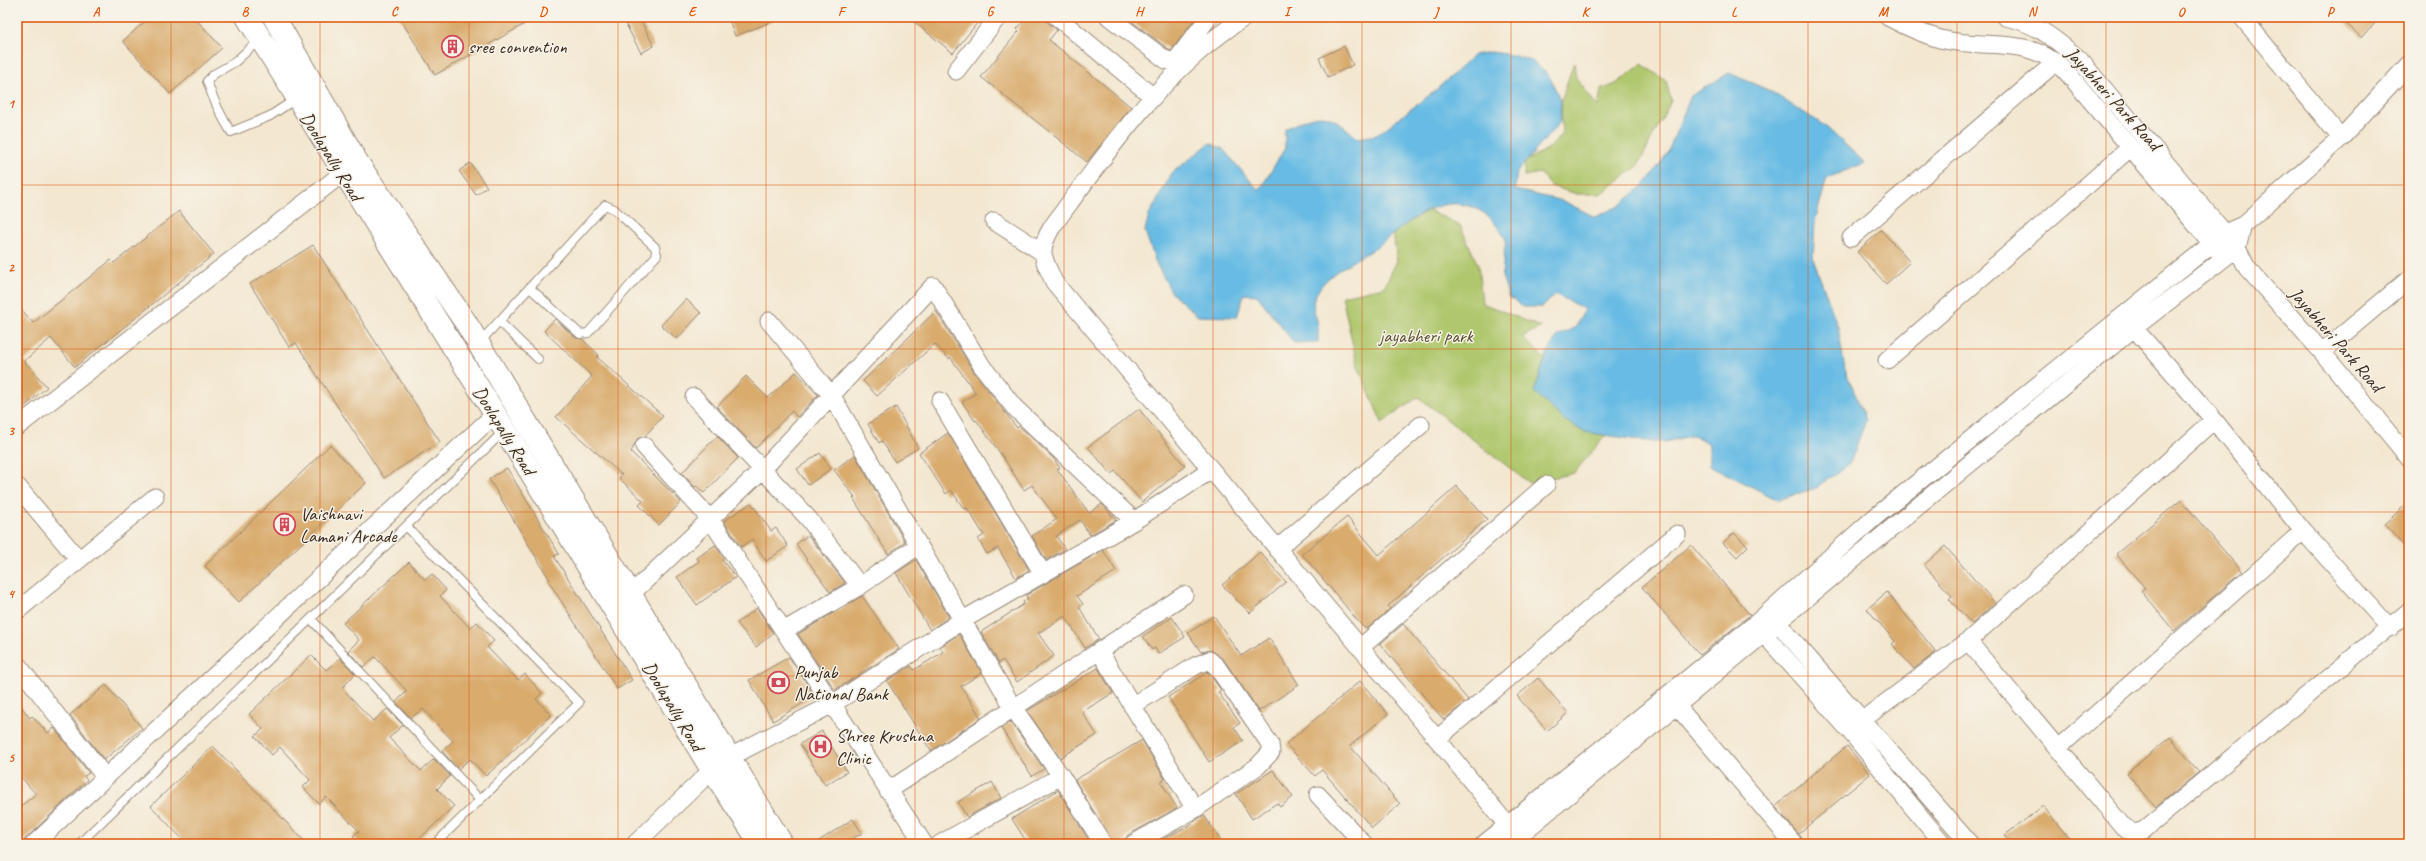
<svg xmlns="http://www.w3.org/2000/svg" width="2426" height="861" viewBox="0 0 2426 861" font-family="Caveat,sans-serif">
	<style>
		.green { fill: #afc76d; stroke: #757846 }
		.water { fill: #68bbe4; stroke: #527281 }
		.building { fill: #d9ac6e }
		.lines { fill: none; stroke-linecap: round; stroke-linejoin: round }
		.service-casing { stroke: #978877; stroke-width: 10 }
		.minor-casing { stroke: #978877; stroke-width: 19 }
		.secondary-casing { stroke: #978877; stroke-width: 24 }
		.service { stroke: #fff; stroke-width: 8 }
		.minor { stroke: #fff; stroke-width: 17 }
		.secondary { stroke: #fff; stroke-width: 22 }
		.grid { fill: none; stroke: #df570d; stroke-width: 1; stroke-opacity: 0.55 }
		.labels { text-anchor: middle; stroke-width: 3; stroke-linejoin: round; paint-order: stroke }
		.poi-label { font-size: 19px; fill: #3b2a1e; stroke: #f7f3e8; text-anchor: start }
		.street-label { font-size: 19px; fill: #3b2a1e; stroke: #f7f3e8 }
		.park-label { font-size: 19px; fill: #585132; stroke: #f7f3e8 }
		.neatline { fill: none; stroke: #df570d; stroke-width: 1.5 }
		.grid-label { font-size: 13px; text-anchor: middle; font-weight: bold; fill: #df570d }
	</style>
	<rect width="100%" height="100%" fill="#f7f3e8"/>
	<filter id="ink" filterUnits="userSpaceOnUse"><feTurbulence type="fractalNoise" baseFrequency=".025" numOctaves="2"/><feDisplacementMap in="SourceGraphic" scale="8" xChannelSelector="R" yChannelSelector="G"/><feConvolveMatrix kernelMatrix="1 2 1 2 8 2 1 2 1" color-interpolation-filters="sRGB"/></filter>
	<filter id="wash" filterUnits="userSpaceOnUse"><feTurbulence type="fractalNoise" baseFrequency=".012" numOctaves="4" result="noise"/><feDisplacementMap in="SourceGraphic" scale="16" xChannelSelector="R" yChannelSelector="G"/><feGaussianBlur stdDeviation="0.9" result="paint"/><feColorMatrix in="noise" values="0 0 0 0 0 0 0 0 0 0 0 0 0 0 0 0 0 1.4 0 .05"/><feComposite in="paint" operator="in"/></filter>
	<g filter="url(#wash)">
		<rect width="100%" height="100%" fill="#f3e7d0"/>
		<path class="green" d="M1574 62 1576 78 1598 107 1601 90 1616 84 1642 64 1666 81 1671 101 1638 166 1600 194H1577L1551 186 1540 173 1524 176 1525 161 1549 148 1562 135 1561 101Z
			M1428 210 1460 225 1478 265 1482 303 1541 327 1522 337 1545 359 1536 387 1606 435 1574 473 1529 483 1418 397 1382 423 1357 364 1342 296 1384 287 1397 261 1393 232Z"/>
		<path class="water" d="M1491 52 1512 55 1532 61 1549 76 1561 101 1560 122 1517 172 1515 190 1563 201 1595 217 1619 206 1647 182 1667 154 1691 96 1729 73 1770 91 1825 126 1865 163 1827 178 1815 221 1813 259 1838 327 1845 370 1866 420 1850 463 1816 488 1778 500 1709 465V444L1694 435 1665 442H1653L1584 432 1564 420 1534 392 1547 354 1557 336 1576 327 1584 309 1555 294 1543 307H1523L1508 296 1502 275 1506 239C1501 232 1494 221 1487 215 1440 183 1407 227 1370 251 1351 263 1327 273 1316 294 1309 307 1317 314 1318 327 1318 332 1318 337 1318 342L1294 343 1257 295 1244 294 1237 317 1198 316 1172 293 1156 263 1145 231 1149 215 1172 173 1210 143 1223 149 1259 191 1285 148V129C1322 111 1327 110 1357 138L1377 135 1436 90 1474 55Z"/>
		<g id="blocks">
			<path class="building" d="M150 17H194L222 48 170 94 123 41Z
				M399 17H537L435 75Z
				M622 17H639L654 46 641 53Z
				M728 17H781V18L735 36Z
				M908 17H982L953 53Z
				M1027 17H1041L1057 30 1049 40 1131 107 1087 162 981 77 1019 31 1017 29Z
				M1126 17H1196L1171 51Z
				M2339 17H2380L2362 38Z
				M1344 46 1353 65 1328 77 1319 58Z
				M470 163 487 187 476 195 459 171Z
				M179 211 214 254 75 367 51 338 24 361 47 387 17 413V304L33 323 111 260 114 263Z
				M1881 230 1910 262 1886 284 1857 252Z
				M313 245 440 442 384 478 296 343 289 347 250 284Z
				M686 299 701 313 677 339 661 325Z
				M936 311 974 372 1017 428 1019 426 1054 459 1060 468 1057 469 1089 513 1102 504 1116 520 1090 535 1080 520 1056 536 1065 549 1046 560 1032 536 1057 519 1032 485 1024 490 1003 457 976 420 975 421 962 402 976 393 950 357 949 359 935 344 877 396 863 381Z
				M555 319 576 338 582 339 599 355 597 357 663 416 645 436 637 439 631 452 681 502 659 525 639 505 643 501 619 478 622 475 556 417 592 376 544 331Z
				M796 372 818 395 797 417 792 411 756 448 717 407 746 376 768 398Z
				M896 407 918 448 895 462 882 441 879 443 868 424Z
				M1139 409 1185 466 1142 502 1115 471 1111 474 1088 447Z
				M948 433 1029 570 1016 578 998 548 987 554 978 539 984 535 967 508 964 509 951 490 946 494 919 453Z
				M717 436 738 458 704 493 696 486 695 487 682 473Z
				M330 445 366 483 239 602 205 566Z
				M820 453 831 469 808 485 797 469Z
				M855 455 905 542 888 554 853 498 855 497 834 470Z
				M507 468 559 554 554 556 632 680 617 689 549 582 550 580 489 479Z
				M1457 486 1487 519 1388 606 1390 609 1367 629 1363 627 1302 554 1347 517 1379 555Z
				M2181 500 2242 572 2174 631 2141 591 2145 588 2116 554Z
				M2409 502V552L2384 524Z
				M751 503 771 531 776 528 788 546 766 561 752 539 741 547 724 521Z
				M1734 533 1748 546 1737 557 1723 543Z
				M808 535 845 583 830 592 796 544Z
				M715 545 724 558 722 560 736 577 697 605 677 577 699 561 697 558Z
				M1691 545 1750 615 1700 655 1642 587Z
				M1945 546 1995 603 1972 624 1949 599 1952 596 1924 565Z
				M1103 550 1116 571 1077 596 1083 604 1079 607 1099 639 1085 648 1065 616 1038 633 1054 656 1017 682 1003 660 999 663 981 632 1024 604 1023 602 1028 599 1026 595Z
				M1260 552 1286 582 1250 613 1222 585Z
				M916 560 949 617 930 630 896 573Z
				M409 562 425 580 432 574 446 590 440 596 470 628 477 622 494 641 487 647 518 680 525 674 542 693 536 699 551 715 486 776 470 759 458 769 442 751 453 741 423 709 411 718 396 702 407 691 375 657 363 667 348 651 359 640 343 623Z
				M1887 592 1936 652 1914 669 1892 644 1895 641 1867 609Z
				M862 596 899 649 835 690 798 634Z
				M757 608 773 633 756 647 737 623Z
				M1214 616 1241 656 1269 638 1299 685 1259 711 1224 660 1211 650 1201 652 1188 633Z
				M1172 617 1185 637 1158 654 1155 648 1152 650 1143 636Z
				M1403 624 1468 700 1444 720 1380 644Z
				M959 634 982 673 961 686 981 718 931 751 887 681 911 666 914 670 943 652 940 647Z
				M311 655 326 670 340 658 355 674 342 688 373 721 387 709 403 725 389 738 421 771 434 759 450 776 437 789 454 806 414 844H360L353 836 359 831 326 797 319 804 303 787 310 780 280 747 272 755 255 736 263 729 249 714Z
				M789 657 815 696 773 721 749 680Z
				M1098 668 1113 693 1082 712 1097 735 1060 758 1027 711Z
				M1208 672 1221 690 1218 692 1240 723 1234 727 1243 741 1209 762 1168 697Z
				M1538 678 1568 713 1547 731 1517 696Z
				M1360 681 1388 714 1350 746 1400 804 1372 828 1322 770 1315 776 1286 744Z
				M106 685 142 728 104 760 70 715Z
				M17 701 30 718 32 716 48 733 54 728 89 773 84 776 87 780 20 844H17V809L36 794 17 773Z
				M1011 722 1044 769 1032 776 1001 728Z
				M822 731 847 772 825 785 800 744Z
				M2170 737 2199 772 2156 807 2127 773Z
				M1142 740 1165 779 1161 782 1177 808 1128 835 1123 844H1113L1075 780Z
				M213 746 307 844H187L151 806Z
				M1847 746 1870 774 1798 834 1775 806Z
				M1273 770 1293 797 1280 807 1277 803 1252 819 1236 794Z
				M992 782 1001 798 967 817 958 802Z
				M1058 790 1091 844H1028L1012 819Z
				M2043 806 2073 844H2012L2005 835Z
				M1204 815 1223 844H1153L1188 826Z
				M853 819 862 833 844 844H814Z"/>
		</g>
	</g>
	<g filter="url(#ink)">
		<use href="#blocks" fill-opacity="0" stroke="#978877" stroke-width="1"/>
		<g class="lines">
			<defs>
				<path id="service" d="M260 39 235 62 214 74 207 81C213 99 221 116 231 132L270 116 297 98
					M499 321 538 359
					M480 342 605 205 614 209 655 247 657 255 588 333 580 334 530 288
					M406 526 579 703 435 844
					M311 619 480 800
					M79 844 505 430"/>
				<path id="minor" d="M1057 17 1152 96
					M1109 17 1166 60 1172 61 1177 59 1209 17
					M1245 17C1164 69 1108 150 1052 227 1037 252 1043 257 1054 282L1437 739 1517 837
					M1888 17C1905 26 1922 34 1940 39 1988 51 2024 33 2065 70L2219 252
					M2005 17C2035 22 2056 40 2079 59L2237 248 2247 268 2322 352 2409 458
					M2242 17 2341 138
					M956 71 998 17
					M994 221 1042 252
					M1851 238 2056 62
					M769 321 832 396 1014 709 1061 776 1103 844
					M2134 328 2214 420 2303 531 2390 628
					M2322 352 2409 279
					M1887 360 2130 148
					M694 397 808 518 860 586
					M940 401 1043 574
					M17 427 343 173
					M644 446 711 520 924 844
					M17 486 79 560
					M1277 549 1421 425
					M631 594 762 470 933 286 982 366 1014 407 1134 521
					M17 611 155 497
					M1771 615 1970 844
					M1756 625 1849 730 1943 844
					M785 630 860 586 919 545
					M1968 641 2125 829 2135 833 2144 830 2409 611
					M1360 648 1546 485
					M1100 652 1195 809
					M17 664 105 777
					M1670 698 1794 844
					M1132 706 1195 666 1209 660 1217 667 1270 744 1271 752 1258 766 1195 809 1133 844
					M1849 730 1968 641 2214 420
					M1437 739 1677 534
					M2058 748 2303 531
					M728 758 831 705 963 620 1134 521 1211 470
					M888 791 1184 595
					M1318 795 1364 844
					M34 844 495 414
					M635 844 712 770
					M940 844 1061 776
					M1484 844 1755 624 1875 517 2225 233 2243 225 2341 138 2409 64
					M1509 844 2134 328 2237 248 2243 225"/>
				<path id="secondary" d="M247 17 505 430 712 770 761 844
					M274 17 357 162 466 323 782 844"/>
			</defs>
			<use href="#service" class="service-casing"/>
			<use href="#minor" class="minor-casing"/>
			<use href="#secondary" class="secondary-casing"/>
			<use href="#service" class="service"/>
			<use href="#minor" class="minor"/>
			<use href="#secondary" class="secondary"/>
		</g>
	</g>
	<path class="grid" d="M171 17V844M320 17V844M469 17V844M618 17V844M766 17V844M915 17V844M1064 17V844M1213 17V844M1362 17V844M1511 17V844M1660 17V844M1808 17V844M1957 17V844M2106 17V844M2255 17V844M17 185H2409M17 349H2409M17 512H2409M17 676H2409"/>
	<defs>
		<symbol id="building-ring" viewBox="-11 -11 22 22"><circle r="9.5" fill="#f7f3e8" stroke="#d1495b" stroke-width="1.5"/><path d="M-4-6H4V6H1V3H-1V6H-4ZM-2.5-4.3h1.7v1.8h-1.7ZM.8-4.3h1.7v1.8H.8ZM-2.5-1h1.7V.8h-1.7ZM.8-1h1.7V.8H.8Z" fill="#d1495b"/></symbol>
		<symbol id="bank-ring" viewBox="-11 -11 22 22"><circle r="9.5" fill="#f7f3e8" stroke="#d1495b" stroke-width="1.5"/><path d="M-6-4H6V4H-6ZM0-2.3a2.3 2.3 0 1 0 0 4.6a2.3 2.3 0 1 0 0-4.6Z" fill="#d1495b"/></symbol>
		<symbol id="hospital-ring" viewBox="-11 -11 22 22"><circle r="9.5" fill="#f7f3e8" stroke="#d1495b" stroke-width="1.5"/><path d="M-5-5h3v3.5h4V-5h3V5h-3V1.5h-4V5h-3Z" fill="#d1495b"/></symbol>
	</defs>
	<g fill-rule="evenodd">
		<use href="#building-ring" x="440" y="34" width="25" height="25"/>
		<use href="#building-ring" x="272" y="512" width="25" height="25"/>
		<use href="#bank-ring" x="766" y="670" width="25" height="25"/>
		<use href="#hospital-ring" x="808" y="734" width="25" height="25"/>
	</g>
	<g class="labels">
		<g class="poi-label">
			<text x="468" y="53">sree convention</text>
			<text x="300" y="520">Vaishnavi<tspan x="300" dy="22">Lamani Arcade</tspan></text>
			<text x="794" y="678">Punjab<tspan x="794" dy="22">National Bank</tspan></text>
			<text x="836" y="742">Shree Krushna<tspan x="836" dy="22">Clinic</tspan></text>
		</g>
		<g class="street-label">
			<text transform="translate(2114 98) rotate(48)" y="7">Jayabheri Park Road</text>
			<text transform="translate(332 156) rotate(58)" y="7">Doolapally Road</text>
			<text transform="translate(2337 339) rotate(49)" y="7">Jayabheri Park Road</text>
			<text transform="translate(505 430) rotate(58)" y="7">Doolapally Road</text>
			<text transform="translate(674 706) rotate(59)" y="7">Doolapally Road</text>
		</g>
		<g class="park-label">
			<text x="1426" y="342">jayabheri park</text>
		</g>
	</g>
	<rect width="2426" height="861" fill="none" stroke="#f7f3e8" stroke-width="44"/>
	<rect x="22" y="22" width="2382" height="817" class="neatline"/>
	<g class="grid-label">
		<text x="96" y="16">A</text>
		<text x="245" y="16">B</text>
		<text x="394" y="16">C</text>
		<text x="543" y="16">D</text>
		<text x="692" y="16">E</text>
		<text x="841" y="16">F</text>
		<text x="990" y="16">G</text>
		<text x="1139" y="16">H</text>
		<text x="1287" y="16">I</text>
		<text x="1436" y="16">J</text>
		<text x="1585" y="16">K</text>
		<text x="1734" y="16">L</text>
		<text x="1883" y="16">M</text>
		<text x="2032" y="16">N</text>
		<text x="2181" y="16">O</text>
		<text x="2330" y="16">P</text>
		<text x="11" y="108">1</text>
		<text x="11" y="272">2</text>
		<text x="11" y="435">3</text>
		<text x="11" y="598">4</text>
		<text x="11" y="762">5</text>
	</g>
</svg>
